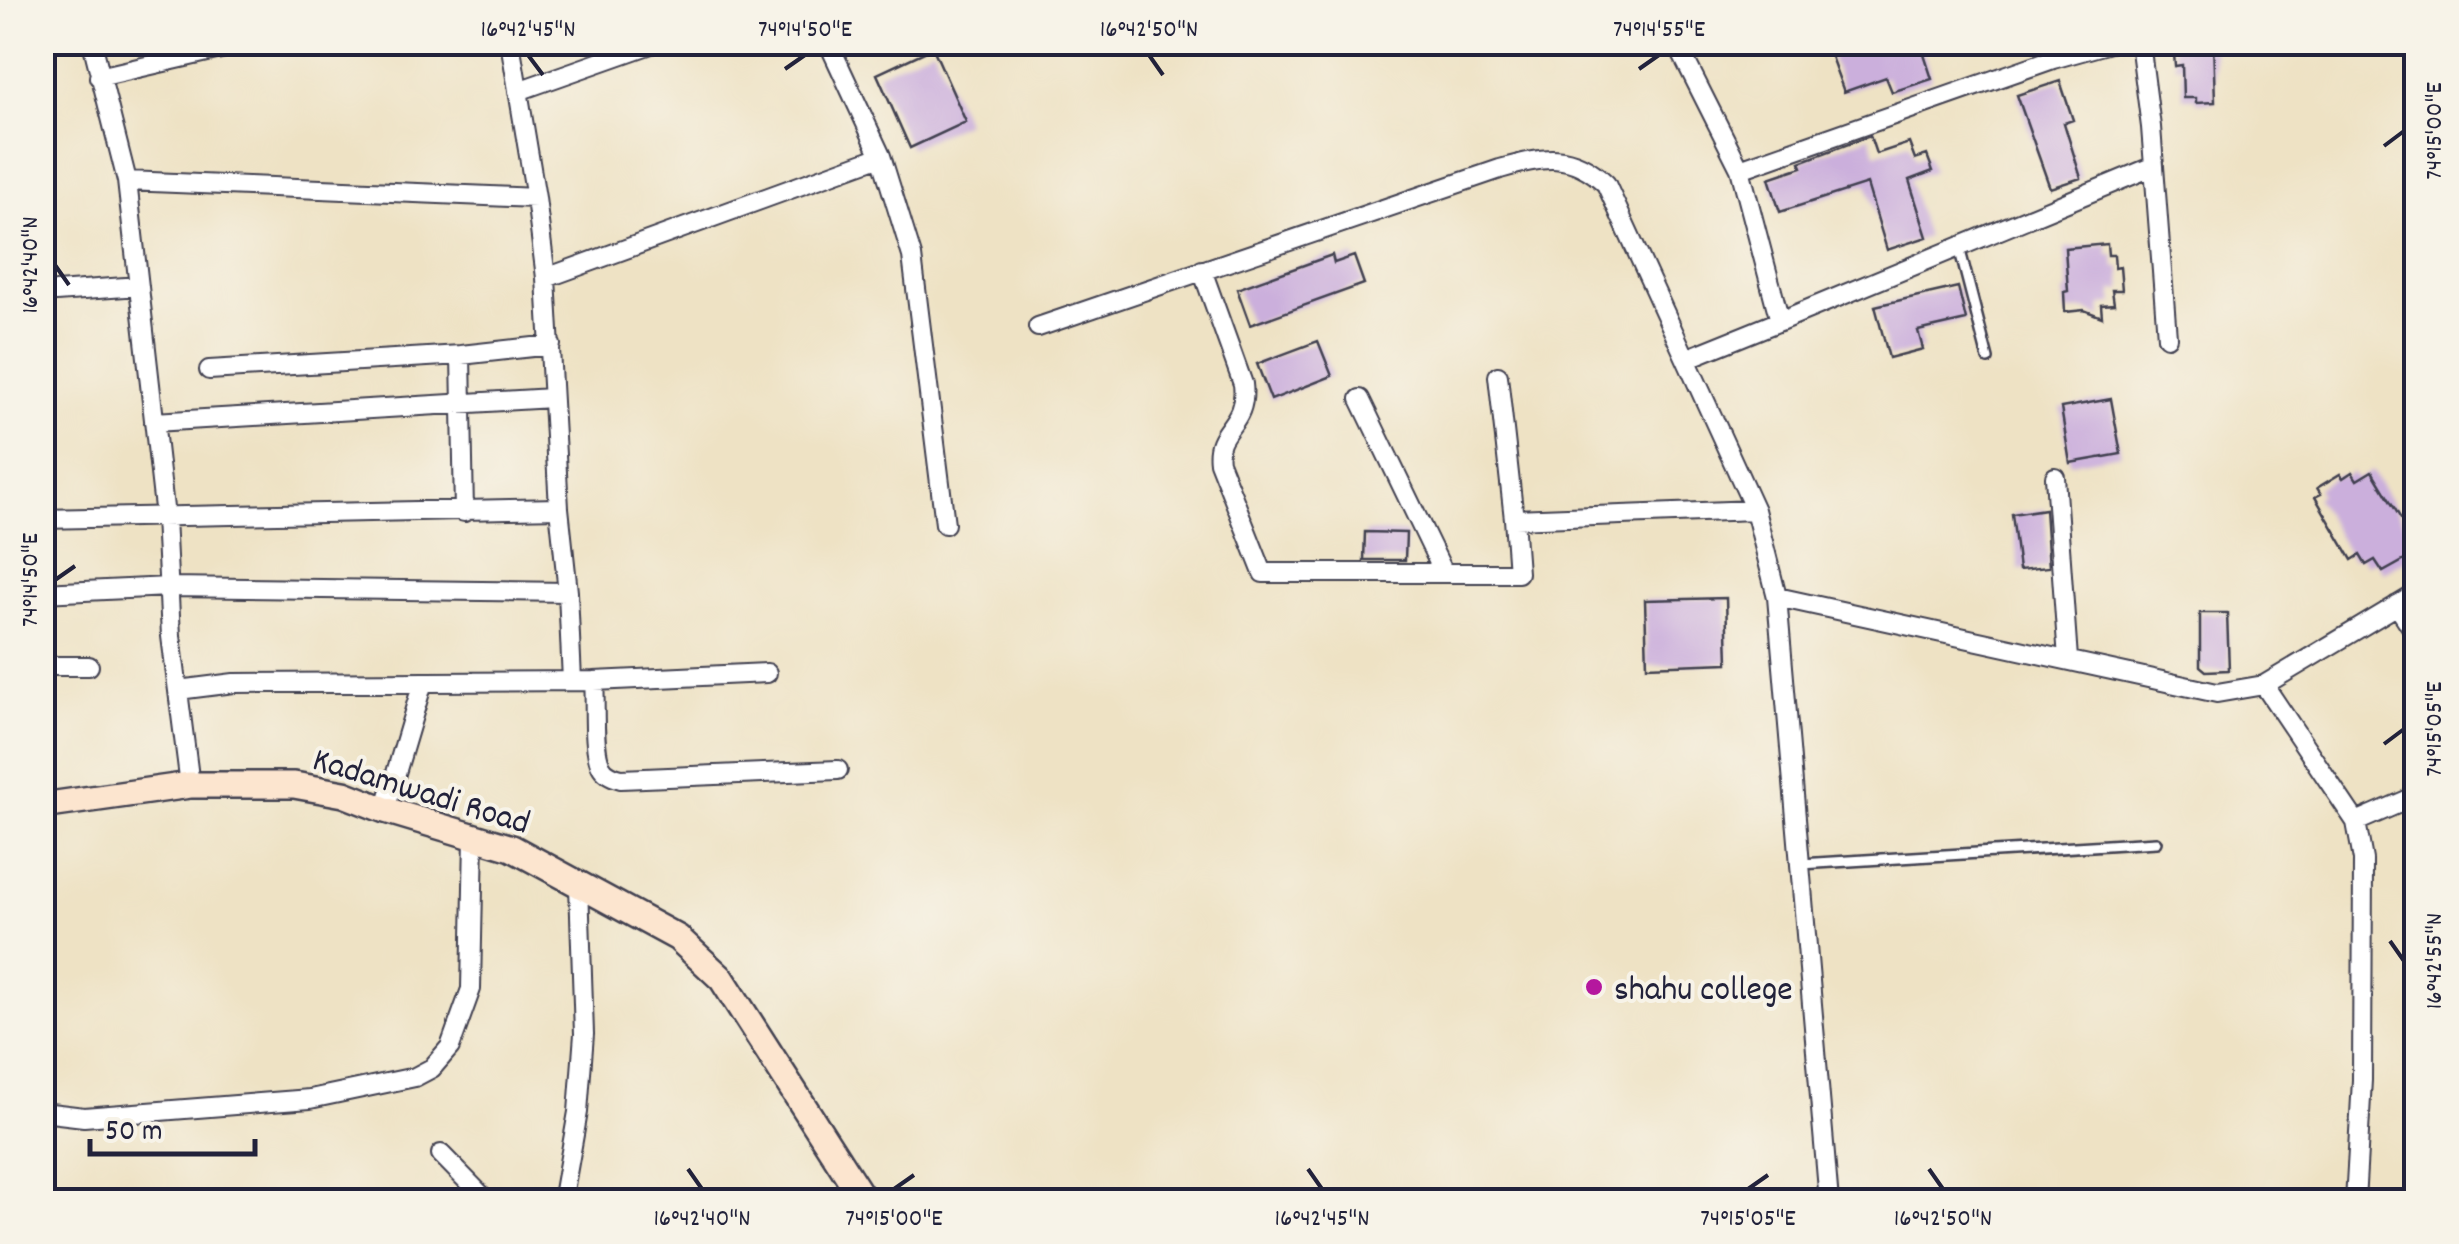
<svg xmlns="http://www.w3.org/2000/svg" width="2459" height="1244" viewBox="0 0 2459 1244" font-family="Dekko,sans-serif">
	<style>
		.building { fill: #cbafdc }
		.lines { fill: none; stroke-linecap: round; stroke-linejoin: round }
		.lane-casing { stroke: #413f50; stroke-width: 14 }
		.street-casing { stroke: #413f50; stroke-width: 22 }
		.secondary-casing { stroke: #413f50; stroke-width: 30 }
		.lane { stroke: #fff; stroke-width: 9 }
		.street { stroke: #fff; stroke-width: 18 }
		.secondary { stroke: #fce5cf; stroke-width: 25 }
		.ticks { fill: none; stroke: #22223b; stroke-width: 4 }
		.poi-dot { fill: #b5179e; stroke: #f7f3e8; stroke-width: 4 }
		.labels { text-anchor: middle; stroke-width: 8; stroke-linejoin: round; paint-order: stroke }
		.street-label { font-size: 35px; fill: #22223b; stroke: #f7f3e8 }
		.poi-label { font-size: 35px; fill: #22223b; stroke: #f7f3e8; text-anchor: start }
		.neatline { fill: none; stroke: #22223b; stroke-width: 4 }
		.ticks-label { font-size: 25px; text-anchor: middle; fill: #22223b }
	</style>
	<rect width="100%" height="100%" fill="#f7f3e8"/>
	<filter id="ink" filterUnits="userSpaceOnUse"><feTurbulence type="fractalNoise" baseFrequency=".01" numOctaves="2"/><feDisplacementMap in="SourceGraphic" scale="20" xChannelSelector="R" yChannelSelector="G"/><feConvolveMatrix kernelMatrix="1 2 1 2 8 2 1 2 1" color-interpolation-filters="sRGB"/></filter>
	<filter id="wash" filterUnits="userSpaceOnUse"><feTurbulence type="fractalNoise" baseFrequency=".0048" numOctaves="4" result="noise"/><feDisplacementMap in="SourceGraphic" scale="40" xChannelSelector="R" yChannelSelector="G"/><feGaussianBlur stdDeviation="2.25" result="paint"/><feColorMatrix in="noise" values="0 0 0 0 0 0 0 0 0 0 0 0 0 0 0 0 0 1.4 0 .05"/><feComposite in="paint" operator="in"/></filter>
	<g filter="url(#wash)">
		<rect width="100%" height="100%" fill="#eee2c4"/>
		<g id="blocks">
			<path class="building" d="M1862 42 1865 50 1887 42H1920L1932 79 1892 92 1886 77 1844 92 1830 54Z
				M2173 42H2213L2215 102 2196 103V98H2183L2182 65 2175 66Z
				M933 48 966 122 910 148 877 74Z
				M2060 81 2073 120 2064 123 2081 178 2050 188 2017 95Z
				M1870 136 1876 154 1909 143 1915 159 1927 155 1933 171 1909 180 1927 237 1887 250 1867 184 1780 212 1769 178 1802 167 1800 162Z
				M2107 244 2108 255H2114L2115 268 2120 267 2122 290H2112L2114 304 2101 305 2102 317 2084 310 2065 312 2064 292 2068 291 2065 248Z
				M1332 255 1334 263 1354 256 1364 284 1250 325 1237 289Z
				M1958 287 1966 320 1918 331 1923 349 1889 358 1875 306Z
				M1318 341 1332 376 1271 400 1257 364Z
				M2111 399 2121 454 2070 463 2061 408Z
				M2372 471 2415 542 2405 548 2410 557 2383 572 2375 560 2366 565 2360 555 2352 560 2315 497 2321 494 2317 488 2340 474 2343 478 2352 472 2357 480Z
				M2045 509 2049 567 2019 570 2012 514Z
				M1365 532 1406 533 1405 560H1364Z
				M1726 598 1728 663 1647 666 1645 600Z
				M2200 613H2227L2229 670 2206 671 2200 666Z"/>
		</g>
	</g>
	<g filter="url(#ink)">
		<use href="#blocks" fill-opacity="0" stroke="#413f50" stroke-width="2.5"/>
		<g class="lines">
			<defs>
				<path id="lane" d="M1959 247 1988 359
					M1801 864 2156 842"/>
				<path id="street" d="M92 42 127 181 165 517 171 636 190 785
					M510 42 536 198 546 278 881 156 828 42
					M1676 42 1740 169 1780 321 2154 166
					M2140 42 2151 127 2167 337
					M2053 59 2114 42
					M99 77 251 42
					M518 91 657 42
					M881 156 912 256 945 524
					M1740 169 2053 59 2049 42
					M127 181 536 198
					M1202 270 1243 384C1248 427 1214 427 1219 462L1263 573H1518L1514 519 1755 510
					M42 293 139 286
					M1038 327 1500 169C1543 157 1571 150 1606 184L1686 359
					M209 370 461 355
					M1498 376 1514 519
					M1360 399 1444 573
					M154 422 552 398
					M2055 477 2068 659
					M464 512 461 355 551 345
					M42 519 559 508
					M568 592 572 681
					M42 593 169 587 568 592 559 508 546 278
					M1777 597 1755 510 1686 359 1780 321
					M2397 605 2416 634
					M42 666H89
					M594 681C596 702 592 748 601 766 605 774 613 777 621 779L838 770
					M2264 685 2356 822 2363 860 2362 1080 2355 1202
					M178 690 234 683 594 681 767 673
					M385 810 423 682
					M2356 822 2416 796
					M42 1112 84 1117 310 1099 415 1077 432 1068 450 1047 471 989 474 837
					M441 1154 488 1202
					M562 1202 578 1112 584 1034 579 886
					M1829 1202 1777 597 2217 693 2264 685 2416 594"/>
				<path id="secondary" d="M42 806 190 785H294L344 794 385 810 512 848 678 938 722 979 865 1202"/>
			</defs>
			<use href="#lane" class="lane-casing"/>
			<use href="#street" class="street-casing"/>
			<use href="#secondary" class="secondary-casing"/>
			<use href="#lane" class="lane"/>
			<use href="#street" class="street"/>
			<use href="#secondary" class="secondary"/>
		</g>
	</g>
	<path class="ticks" d="M528 55 543 75M1149 55 1163 75M785 69 805 55M1639 69 1659 55M2384 146 2404 131M55 265 69 285M55 580 75 566M2384 744 2404 729M2390 941 2404 961M688 1169 702 1189M1308 1169 1322 1189M1929 1169 1943 1189M894 1189 914 1175M1748 1189 1768 1175"/>
	<circle class="poi-dot" cx="1594" cy="987" r="10"/>
	<g class="labels">
		<g class="street-label">
			<text transform="translate(422 789) rotate(17)" y="12">Kadamwadi Road</text>
		</g>
		<g class="poi-label">
			<text x="1614" y="999">shahu college</text>
		</g>
	</g>
	<rect width="2459" height="1244" fill="none" stroke="#f7f3e8" stroke-width="110"/>
	<path d="M90 1139v15h165v-15" fill="none" stroke="#22223b" stroke-width="5"/>
	<text x="105" y="1139" font-size="30" fill="#22223b" stroke="#f7f3e8" stroke-width="8" paint-order="stroke">50 m</text>
	<rect x="55" y="55" width="2349" height="1134" class="neatline"/>
	<g class="ticks-label">
		<text x="528" y="36">16°42'45"N</text>
		<text x="805" y="36">74°14'50"E</text>
		<text x="1149" y="36">16°42'50"N</text>
		<text x="1659" y="36">74°14'55"E</text>
		<text transform="translate(2432 131) rotate(-90)" y="9">74°15'00"E</text>
		<text transform="translate(28 265) rotate(-90)" y="9">16°42'40"N</text>
		<text transform="translate(28 580) rotate(-90)" y="9">74°14'50"E</text>
		<text transform="translate(2432 729) rotate(-90)" y="9">74°15'05"E</text>
		<text transform="translate(2432 961) rotate(-90)" y="9">16°42'55"N</text>
		<text x="702" y="1225">16°42'40"N</text>
		<text x="894" y="1225">74°15'00"E</text>
		<text x="1322" y="1225">16°42'45"N</text>
		<text x="1748" y="1225">74°15'05"E</text>
		<text x="1943" y="1225">16°42'50"N</text>
	</g>
</svg>
